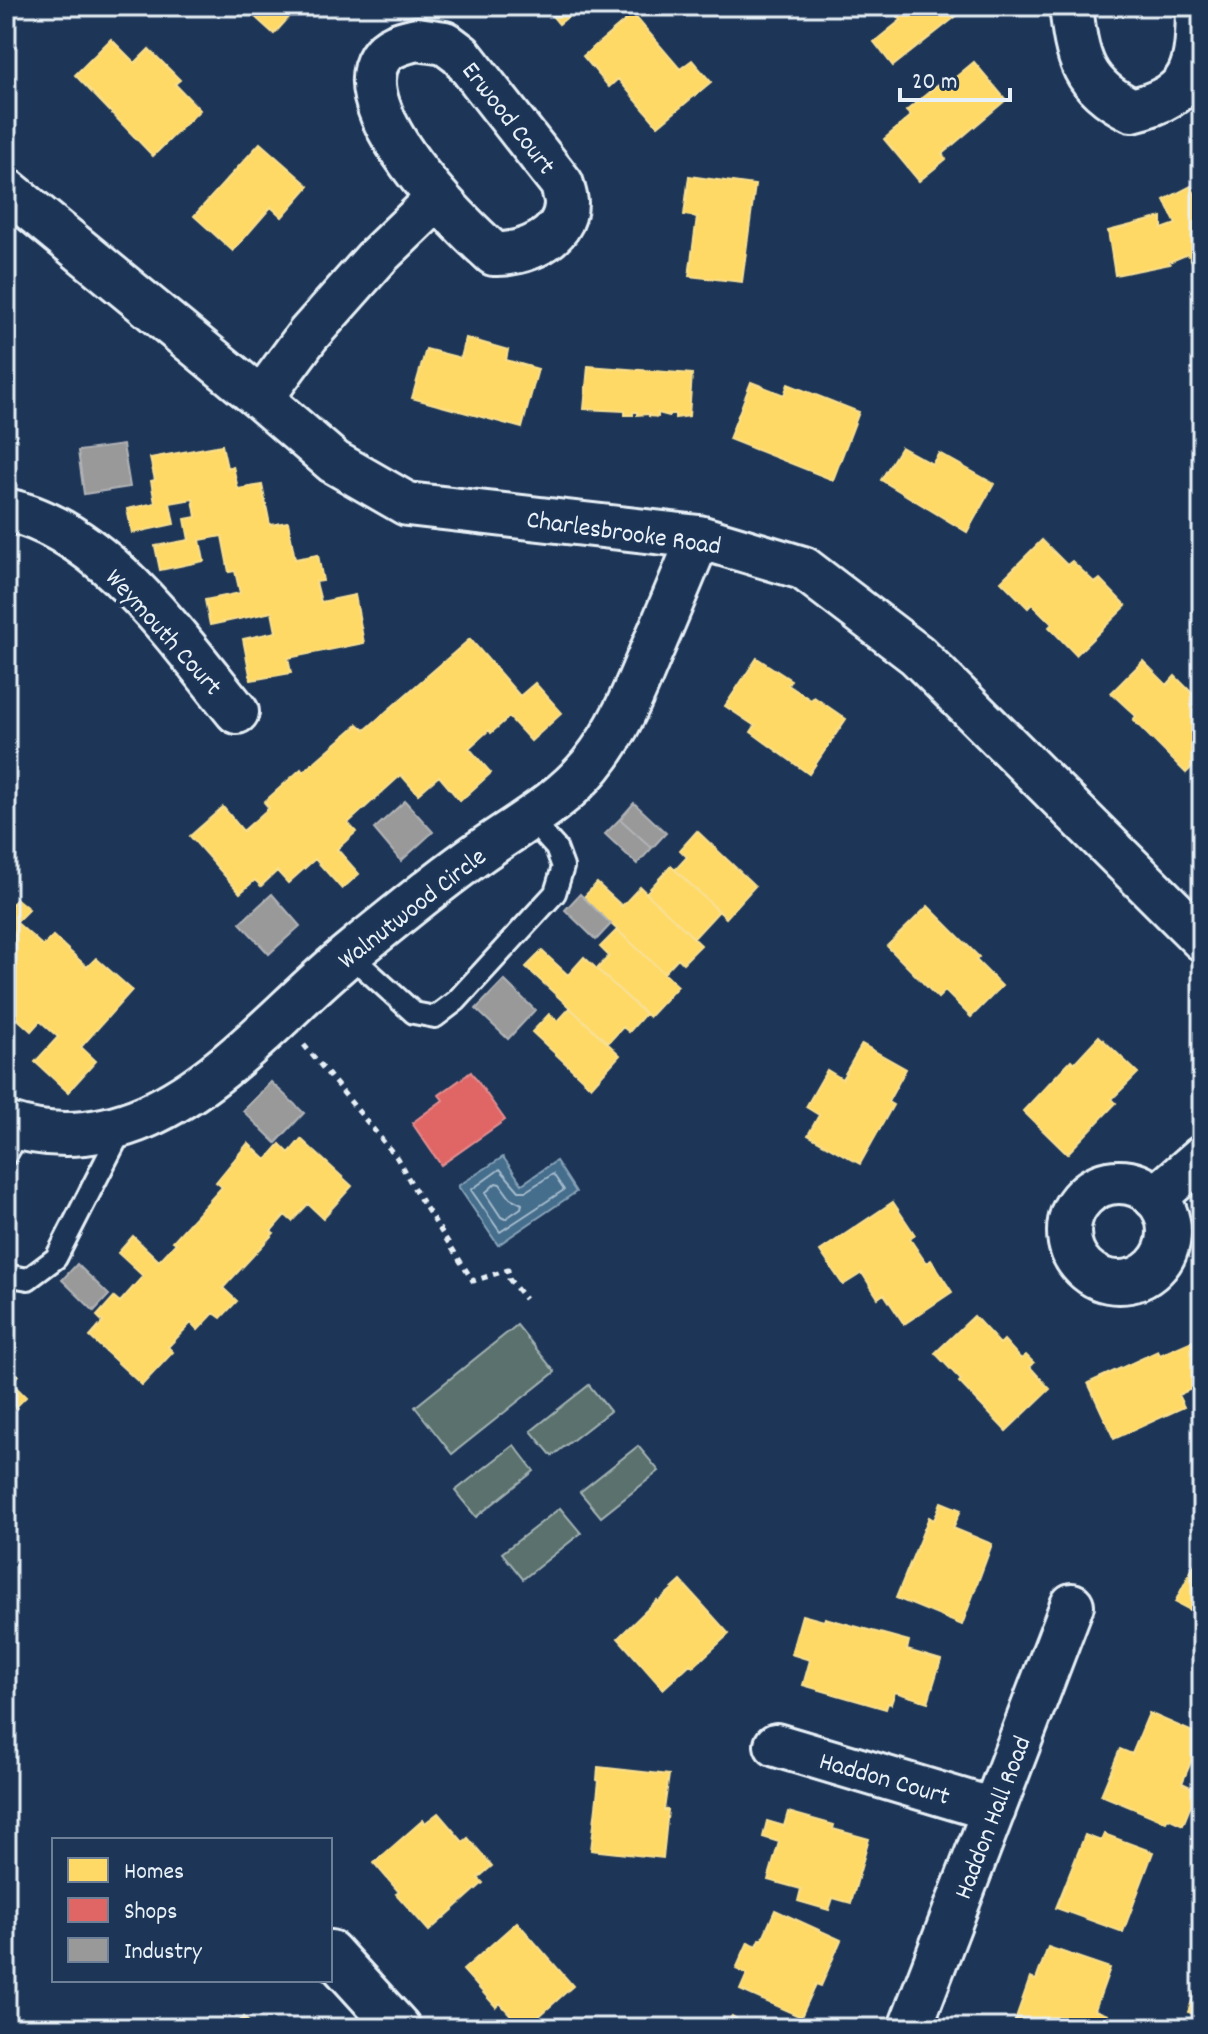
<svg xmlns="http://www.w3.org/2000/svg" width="1208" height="2034" viewBox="0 0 1208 2034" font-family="Dekko,sans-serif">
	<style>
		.green { fill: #5a716d; stroke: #a1b1b2; stroke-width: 2 }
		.water { fill: #446d8c; stroke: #86a2b7; stroke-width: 2 }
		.homes { fill: #ffd966; stroke: #f8e092; stroke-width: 2 }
		.shops { fill: #e06666; stroke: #e29092; stroke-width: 2 }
		.industry { fill: #999; stroke: #b1b3b6; stroke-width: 2 }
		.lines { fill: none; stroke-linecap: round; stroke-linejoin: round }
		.shore { stroke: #a6bccd; stroke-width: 2 }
		.service-casing { stroke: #e8f1f8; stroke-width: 26 }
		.minor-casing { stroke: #e8f1f8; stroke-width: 48 }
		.path { stroke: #e8f1f8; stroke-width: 5; stroke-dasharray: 6 6; stroke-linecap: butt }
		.service { stroke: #1d3557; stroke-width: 20 }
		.minor { stroke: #1d3557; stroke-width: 42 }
		.labels { text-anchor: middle; stroke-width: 8; stroke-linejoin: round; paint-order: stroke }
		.street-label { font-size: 26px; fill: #e8f1f8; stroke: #1d3557 }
	</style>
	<rect width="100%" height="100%" fill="#1d3557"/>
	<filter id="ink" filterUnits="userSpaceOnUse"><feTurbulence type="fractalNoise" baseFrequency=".0125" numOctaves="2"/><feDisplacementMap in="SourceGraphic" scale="16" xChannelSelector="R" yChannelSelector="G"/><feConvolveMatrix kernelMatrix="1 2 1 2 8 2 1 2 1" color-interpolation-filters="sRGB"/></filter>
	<g filter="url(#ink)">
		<path class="green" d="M517 1325 555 1372 452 1454 415 1407Z
			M589 1385 610 1411 552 1456 531 1431Z
			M514 1445 534 1471 476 1517 455 1491Z
			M638 1446 659 1471 601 1517 580 1492Z
			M560 1508 581 1533 523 1579 502 1553Z"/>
		<path class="water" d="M503 1157 522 1184 556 1161 576 1192 498 1245 458 1186Z"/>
		<path class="homes" d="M243 6H299L274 34Z
			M544 6H581L559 24Z
			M890 6H961L964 10 893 66 874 42 901 20Z
			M633 14 680 69 692 60 711 82 658 126 618 79 609 87 583 56Z
			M111 39 135 63 149 49 180 80 175 84 200 110 153 156 75 75Z
			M974 62 1006 100 942 154 946 159 919 181 884 139 911 116 906 111 941 82 945 86Z
			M260 143 309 186 282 217 271 207 233 251 194 216Z
			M689 176 755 185 742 282 689 276 697 217 684 215Z
			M1191 186 1197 198 1202 195V279L1188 254 1169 262 1170 264 1115 275 1108 231 1162 217V229L1176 224 1164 200Z
			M466 338 508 350 506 360 538 369 522 428 412 398 426 349 461 358Z
			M588 366 692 374 689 416 675 418V414H669V416L658 413V417L649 416V414L637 415V412H633V415H625V411L584 409Z
			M751 382 784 395 788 384 859 412 833 480 729 439Z
			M222 445 227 468 233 466 238 489 262 485 270 525 288 522 295 559 318 555 323 581 316 582 321 602 355 595 364 643 288 658 291 673 251 680 243 639 276 632 272 612 210 625 205 600 240 593 235 571 229 572 222 536 200 540 204 561 160 570 155 546 189 540 185 519 196 517 193 499 170 503 174 524 132 533 127 509 155 503 151 481 155 480 150 458Z
			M901 447 932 464 939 453 994 484 967 532 881 480Z
			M1042 540 1067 565 1072 561 1095 583 1100 579 1126 606 1076 655 1049 627 1052 624 1032 604 1028 608 1001 581Z
			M470 639 520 696 535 683 562 713 531 741 509 717 491 733 489 730 469 748 491 773 460 801 439 776 418 794 401 775 348 823 356 832 337 849 359 874 342 889 315 859 288 883 277 871 261 886 255 880 240 893 190 836 223 807 243 831 269 808 264 802 301 769 303 772 358 724 365 730Z
			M757 658 791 680 788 685 811 700 814 697 846 719 809 774 751 732 755 726 725 706Z
			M1143 661 1167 685 1175 676 1202 703V757L1186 773 1133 720 1136 716 1111 693Z
			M697 831 755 886 726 918 675 870 687 857 680 850Z
			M671 866 719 911 694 938 646 893Z
			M597 883 622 906 640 887 701 945 683 963 678 958 664 973 583 898Z
			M6 899 12 904 17 899 29 909 16 922 43 946 53 936 87 967 96 958 132 990 81 1047 96 1061 68 1092 35 1062 58 1037 40 1021 31 1031 11 1013 13 1010 6 1004Z
			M928 906 979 957 976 960 1002 986 971 1017 945 991 938 998 887 946Z
			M617 930 678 986 649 1017 597 969 609 956 600 947Z
			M542 951 568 975 584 957 645 1014 629 1032 623 1027 608 1043 526 967Z
			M570 1008 620 1055 591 1087 532 1032 549 1014 558 1021Z
			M1099 1036 1138 1073 1112 1099 1116 1103 1067 1154 1023 1111 1071 1060 1074 1063Z
			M862 1044 906 1069 888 1102 893 1105 860 1164 808 1135 819 1115 806 1107 827 1070 842 1079Z
			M301 1139 352 1186 323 1218 308 1204 292 1221 285 1215 271 1231 274 1233 223 1288 237 1301 221 1318 214 1313 198 1330 191 1323 168 1347 173 1352 142 1385 90 1337 103 1322 97 1316 114 1297 120 1302 143 1276 118 1253 133 1236 159 1261 176 1243 173 1241 222 1187 216 1182 248 1143 266 1160 280 1144 289 1153Z
			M893 1202 915 1235 910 1239 926 1263 931 1260 952 1292 904 1324 884 1294 878 1298 862 1273 843 1285 820 1251Z
			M974 1316 1000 1344 1004 1340 1021 1359 1026 1355 1034 1363 1030 1367 1050 1389 1006 1431 959 1382 961 1380 935 1353Z
			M1192 1341 1202 1362V1384L1178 1395 1184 1407 1114 1439 1088 1383 1158 1351 1160 1355Z
			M6 1364 18 1375 11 1382 26 1397 6 1417Z
			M941 1502 961 1510 953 1528 992 1544 962 1625 896 1598 929 1517 934 1520Z
			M1202 1550V1616L1175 1602Z
			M681 1581 729 1634 693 1667 690 1664 663 1689 618 1638 657 1600 658 1602Z
			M802 1615 824 1621 825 1618 909 1641 907 1650 941 1660 928 1702 895 1692 891 1704 888 1703 886 1709 803 1685 810 1660 791 1654Z
			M1149 1713 1202 1736 1182 1783 1197 1790 1183 1825 1168 1818 1166 1822 1101 1795 1120 1749 1132 1754Z
			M598 1767 669 1775 664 1810H668L663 1858 591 1850 599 1781 597 1780Z
			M788 1812 834 1825 833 1829 869 1839 851 1903 833 1898 829 1910 798 1901 801 1889 768 1880 779 1842 763 1837 767 1821 784 1826Z
			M438 1813 463 1842 468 1838 492 1866 478 1878 483 1883 429 1931 396 1894 399 1892 374 1863 423 1820 425 1823Z
			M1104 1834 1153 1852 1123 1932 1056 1908 1085 1835 1101 1841Z
			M775 1910 841 1940 821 1986 816 1984 801 2017 740 1990 747 1974 736 1969 748 1942 757 1946 760 1939 762 1940Z
			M517 1922 573 1986 526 2028H522L500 2003 496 2007 463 1970Z
			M1048 1947 1110 1968 1095 2010 1108 2015 1103 2028H1020L1013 2026 1030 1978 1036 1980Z
			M1195 1993 1202 1996V2017L1188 2012Z
			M732 2016 750 2028H724Z
			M244 2017 254 2028H232Z"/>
		<path class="shops" d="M471 1072 505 1120 441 1165 412 1123 443 1100 439 1095Z"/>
		<path class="industry" d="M123 445 130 487 84 494 78 451Z
			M405 801 433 832 401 861 374 829Z
			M634 803 666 833 652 848 620 819Z
			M620 819 652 848 637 864 605 834Z
			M272 894 300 926 269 954 240 923Z
			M580 894 611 924 596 940 565 910Z
			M504 980 535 1010 508 1039 476 1009Z
			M271 1082 304 1113 276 1143 243 1111Z
			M77 1264 109 1295 94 1311 62 1280Z"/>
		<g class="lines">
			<path class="shore" d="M500 1169 519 1191H526L553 1174 564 1190 500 1232 471 1190Z
				M496 1183 500 1184 510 1198 522 1204 521 1208 505 1219 501 1217 485 1193Z"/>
			<defs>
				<path id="service" d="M349 954 414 1013 435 1017 456 1001 555 893 563 867 556 848 530 819
					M6 1155 21 1129
					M6 1275 28 1279 56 1258 124 1125"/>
				<path id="minor" d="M1071 6C1077 58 1082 86 1132 110 1197 95 1197 65 1198 6
					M417 39 445 43 461 55 562 184C563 190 566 197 566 203 566 239 523 255 494 254 457 222 347 111 380 58 388 45 404 42 417 39Z
					M6 189 261 399 334 462 407 504 699 537 803 568 917 655 1202 939
					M261 399 308 335 378 256 437 199
					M6 510C103 529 178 640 237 712
					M6 1124C53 1140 101 1136 147 1116 226 1081 287 1004 353 951 394 918 434 884 477 854 516 826 560 803 591 765 618 732 634 693 650 654 667 615 683 576 699 537
					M1069 1232a50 50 0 1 1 100 0a50 50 0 1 1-100 0Z
					M1155 1198 1202 1157
					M776 1745 994 1810
					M330 1952 399 2028
					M910 2028 1072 1605"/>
			</defs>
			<use href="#service" class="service-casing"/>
			<use href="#minor" class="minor-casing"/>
			<path class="path" d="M304 1045 397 1158 419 1197 473 1281 508 1270 509 1279 525 1299"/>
			<use href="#service" class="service"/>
			<use href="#minor" class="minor"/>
		</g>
	</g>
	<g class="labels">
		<g class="street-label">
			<text transform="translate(510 117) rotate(52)" y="9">Erwood Court</text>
			<text transform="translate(624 531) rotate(8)" y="9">Charlesbrooke Road</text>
			<text transform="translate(165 631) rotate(48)" y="9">Weymouth Court</text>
			<text transform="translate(411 907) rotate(-38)" y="9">Walnutwood Circle</text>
			<text transform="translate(885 1777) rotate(16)" y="9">Haddon Court</text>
			<text transform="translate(991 1817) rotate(-69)" y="9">Haddon Hall Road</text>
		</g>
	</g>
	<rect width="1208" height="2034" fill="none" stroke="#1d3557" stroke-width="32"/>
	<rect x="16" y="16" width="1176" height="2002" fill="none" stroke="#e8f1f8" stroke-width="3" filter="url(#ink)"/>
	<rect x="52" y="1838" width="280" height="144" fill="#1d3557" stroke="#6e8097" stroke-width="2"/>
	<rect x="68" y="1858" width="40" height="24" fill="#ffd966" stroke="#6e8097" stroke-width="2"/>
	<text x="124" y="1878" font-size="24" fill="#e8f1f8">Homes</text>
	<rect x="68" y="1898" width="40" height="24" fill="#e06666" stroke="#6e8097" stroke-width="2"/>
	<text x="124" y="1918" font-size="24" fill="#e8f1f8">Shops</text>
	<rect x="68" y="1938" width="40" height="24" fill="#999999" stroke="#6e8097" stroke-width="2"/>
	<text x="124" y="1958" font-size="24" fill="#e8f1f8">Industry</text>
	<path d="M900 88v12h110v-12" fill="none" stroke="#e8f1f8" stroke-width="4"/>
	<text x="912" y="88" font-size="24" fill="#e8f1f8" stroke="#1d3557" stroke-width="6" paint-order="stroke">20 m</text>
</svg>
